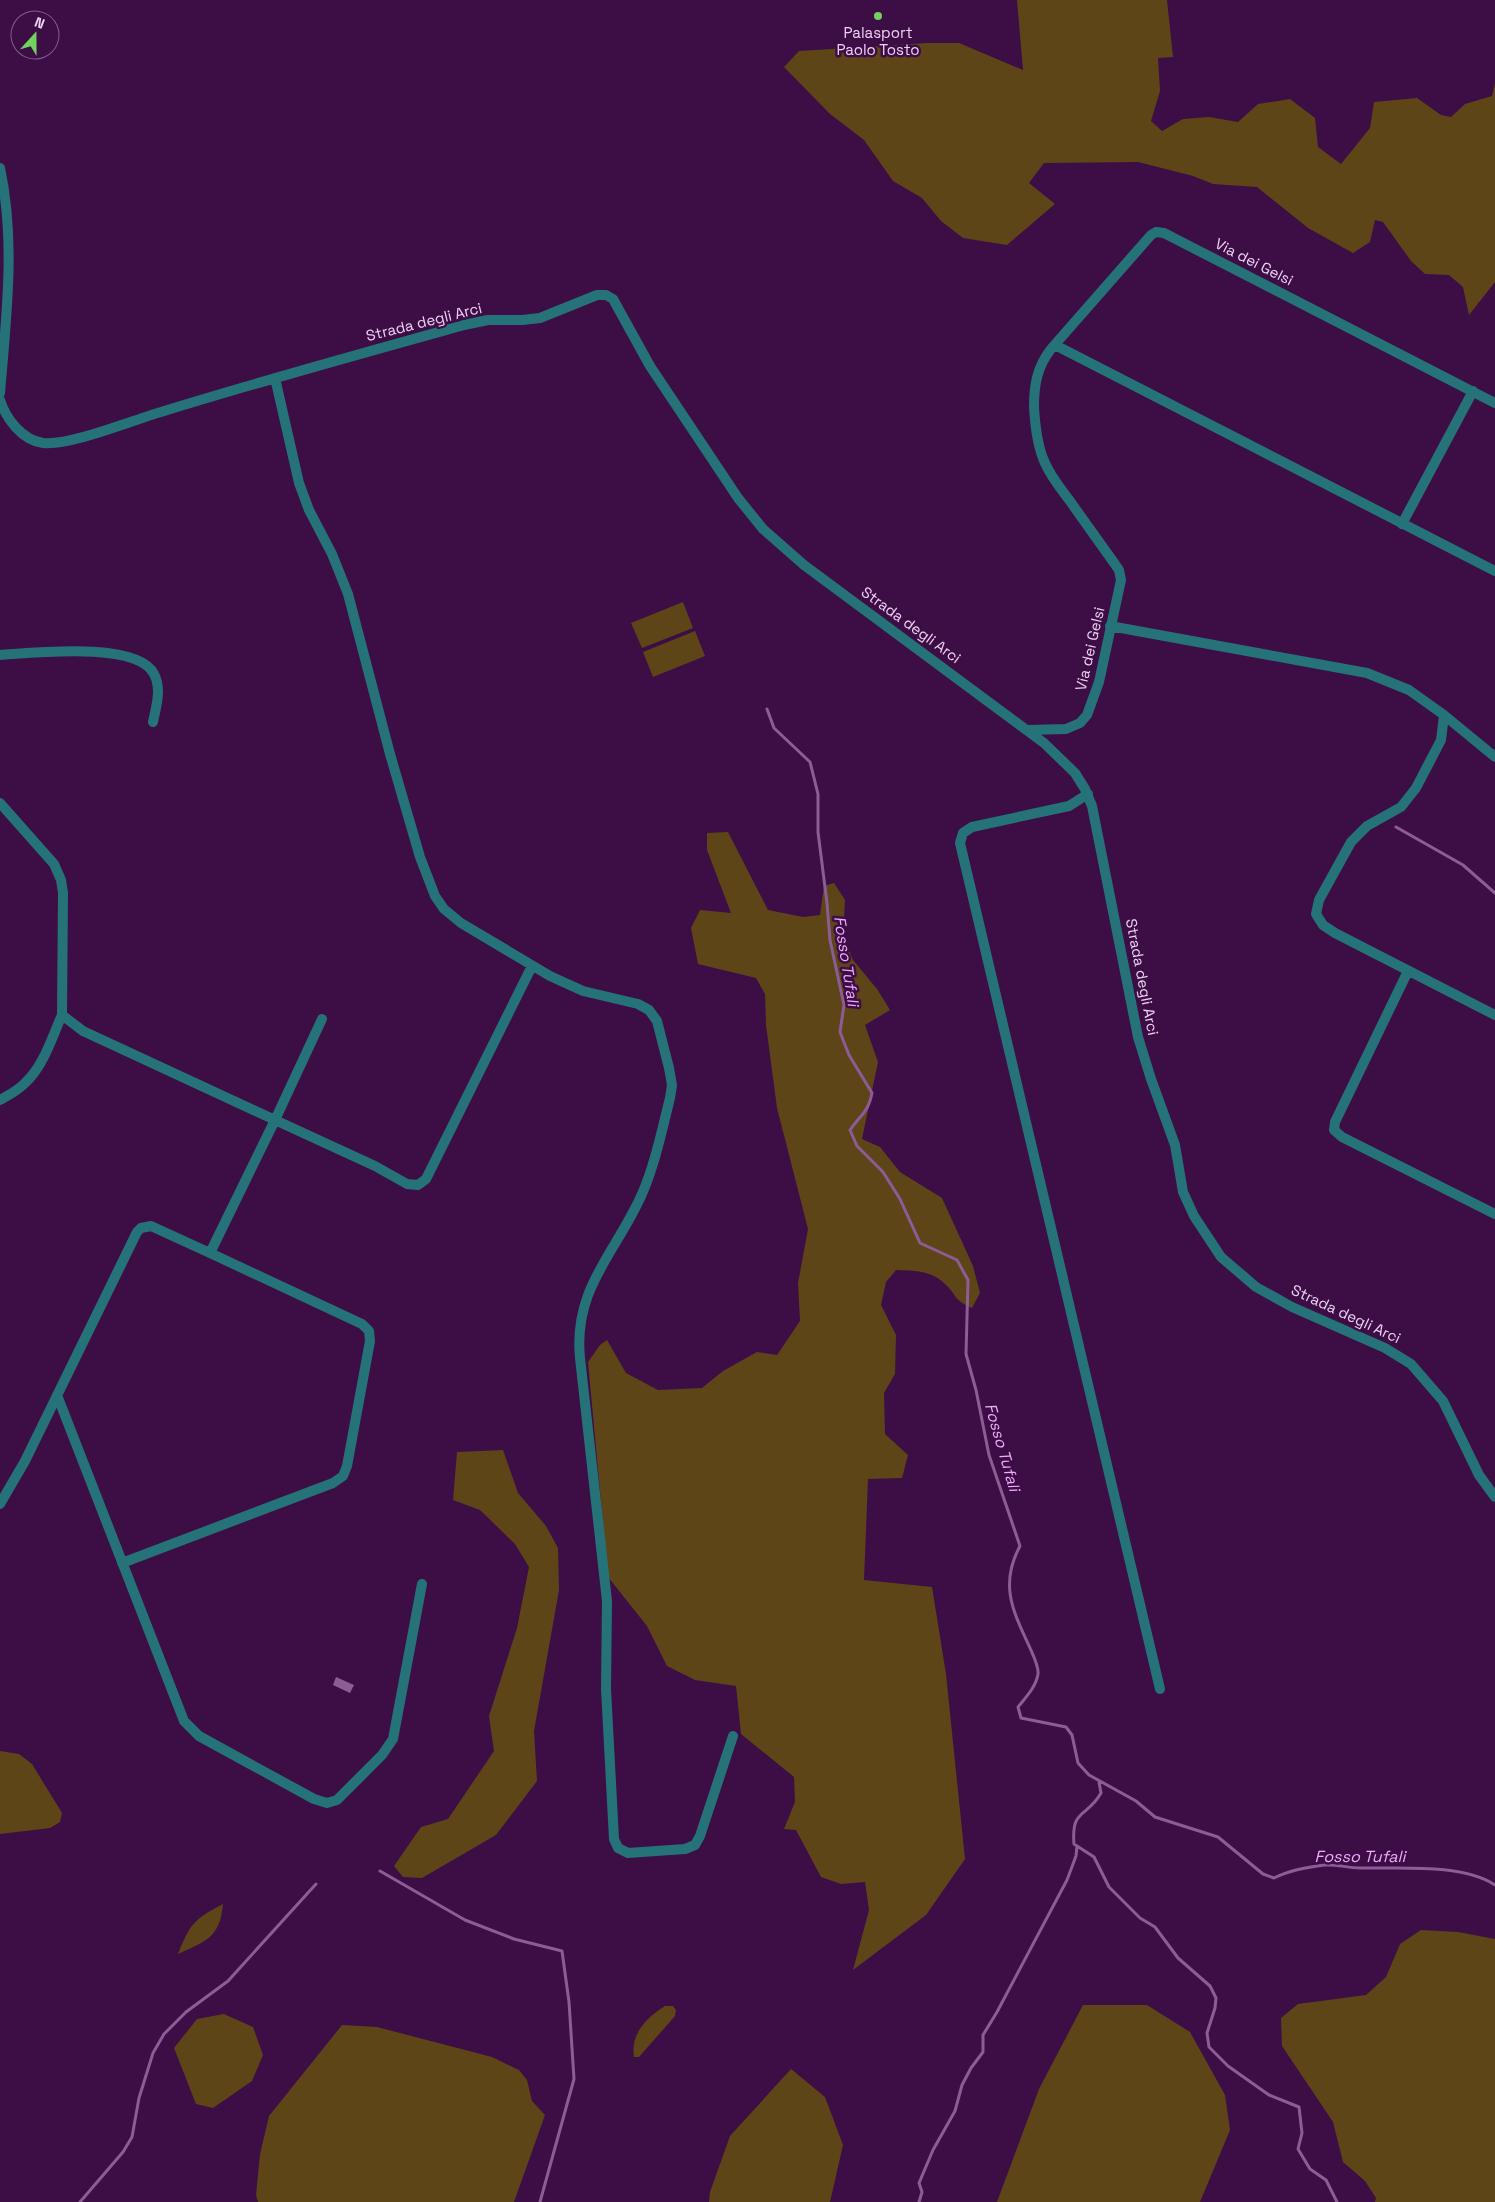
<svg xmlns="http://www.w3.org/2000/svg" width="1495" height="2202" viewBox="0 0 1495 2202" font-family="'Space Grotesk',sans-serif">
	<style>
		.green { fill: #5d4518 }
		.water { fill: #8d5c97 }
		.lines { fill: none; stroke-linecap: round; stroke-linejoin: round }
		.stream { stroke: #8d5c97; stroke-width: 3 }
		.street { stroke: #257378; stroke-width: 10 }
		.poi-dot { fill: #71d35e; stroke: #3d0d46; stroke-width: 2 }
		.labels { text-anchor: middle; stroke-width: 5; stroke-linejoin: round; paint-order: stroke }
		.poi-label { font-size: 15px; fill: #eed2f3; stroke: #3d0d46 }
		.street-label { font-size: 15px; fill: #eed2f3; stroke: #3d0d46 }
		.water-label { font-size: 16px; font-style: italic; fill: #f0abfe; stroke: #3d0d46 }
	</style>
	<rect width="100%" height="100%" fill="#3d0d46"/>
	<path class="green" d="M1017 0H1167L1173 57 1158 58 1160 91 1151 121 1162 131 1183 119 1209 117 1238 122 1258 104 1290 99 1315 118 1318 147 1341 164 1370 128 1374 102 1417 98 1441 115 1451 117 1465 104 1492 96 1495 83V282L1469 315 1463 287 1449 275 1425 274 1411 261 1383 222 1375 220 1370 242 1353 253 1308 228 1257 187 1213 184 1193 176 1138 162 1044 163 1029 183 1055 204 1007 245 963 238 941 221 922 198 893 181 864 140 830 114 784 67 799 51 927 43H959L1023 70Z
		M683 602 693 628 642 648 631 623Z
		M695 631 705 656 653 677 643 652Z
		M728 832 768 910 803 917 820 915 824 886 834 883 845 900 843 936 853 960 877 989 890 1010 865 1025 878 1062 862 1139 880 1147 900 1172 942 1198 973 1266 980 1293 972 1308C952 1299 958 1296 945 1284 931 1270 915 1271 896 1270L886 1282 881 1305 896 1335 895 1374 884 1393 885 1434 908 1455 902 1478 868 1479 864 1580 932 1587 946 1674 965 1859 926 1915 853 1970 869 1910 865 1882 841 1884 821 1877 796 1830 784 1829 795 1802 794 1777 741 1734 736 1686 695 1680 667 1666 647 1626 608 1577 588 1362 600 1345 607 1340 626 1373 658 1390 702 1388 723 1371 757 1352 777 1355 800 1321 798 1283 808 1229 777 1108 766 1025 765 994 756 978 698 964 691 928 700 910 731 913 707 850V833Z
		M503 1450 518 1493 546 1526 558 1548 559 1590 534 1731 537 1781 496 1835 422 1878 403 1877 394 1866 421 1827 448 1819 494 1751 489 1716 517 1628 529 1567 515 1544 480 1510 453 1500 457 1452Z
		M0 1751 19 1754 32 1764 62 1813 60 1822 50 1828 0 1834Z
		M223 1904C220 1938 206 1941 178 1954 190 1924 194 1919 223 1904Z
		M1421 1930 1458 1932 1495 1939V2202H1375L1376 2198 1365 2181 1343 2162 1333 2122 1282 2046 1281 2018 1298 2004 1366 1995 1386 1977 1400 1944Z
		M1083 2005H1147L1190 2032 1225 2095 1230 2130 1200 2202H997L1039 2089Z
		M665 2006H673L676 2010 675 2016 639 2057H634C630 2034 647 2017 665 2006Z
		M224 2014 253 2027 263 2055 252 2081 213 2108 196 2104 174 2048 197 2019Z
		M342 2025 377 2027 492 2057 519 2070 527 2080 532 2101 545 2115 514 2202H258L256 2195 260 2154 269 2116Z
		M791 2069 825 2097 843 2145 830 2202H709L710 2192 730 2136Z"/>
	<path class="water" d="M336 1677 354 1685 350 1693 333 1685Z"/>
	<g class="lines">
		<path class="stream" d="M767 709 774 728 810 762 818 794V832L827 903 830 940 844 1005 840 1032 849 1055 872 1093C868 1113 861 1114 850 1130L857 1146 883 1172 900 1199 920 1243 957 1260 968 1280 966 1354 976 1390 989 1455 1020 1546C999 1585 1013 1611 1030 1648 1033 1655 1039 1667 1038 1674 1036 1687 1026 1697 1018 1707L1021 1718 1066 1727 1072 1735 1078 1763 1089 1775 1136 1801 1155 1817 1218 1837 1263 1874 1274 1878C1290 1870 1307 1867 1325 1865 1336 1864 1348 1868 1360 1868 1398 1869 1462 1863 1495 1885
			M1396 827 1463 865 1495 893
			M1099 1782 1101 1793C1087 1818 1071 1808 1074 1844L1094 1857 1109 1887 1140 1918 1155 1927 1178 1958 1210 1986 1216 1998 1215 2008 1207 2033 1209 2047 1228 2066 1269 2095 1299 2107 1302 2133 1298 2149 1310 2169 1326 2180 1337 2202
			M380 1871 465 1920 514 1939 562 1951 569 2002 574 2079 540 2202
			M80 2202 123 2152 132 2137 139 2098 153 2053 164 2034 186 2012 228 1981 316 1884
			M919 2202 922 2192 919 2183 933 2150 955 2111 962 2085 971 2068 983 2052V2035L997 2012 1067 1880 1076 1856 1077 1846"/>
		<path class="street" d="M0 168C16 242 6 319 0 393
			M1055 345 1495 571
			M275 378 299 483 309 510 332 554 348 594 390 754 420 857 435 896 444 909 461 923 550 976 583 991 638 1004 649 1010 657 1021 669 1068 672 1085 670 1098C662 1130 655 1164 642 1194 616 1253 573 1288 580 1358L607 1601 606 1689 614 1839 618 1848 628 1853 685 1849 695 1845 700 1836 733 1736
			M0 400C6 419 22 440 43 443 70 446 133 420 161 412 261 381 363 353 464 325L488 320H522L540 318 597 295H606L613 299 650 366 738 498 763 529 804 565 1044 743 1075 773 1085 789 1092 806 1138 1037 1151 1079 1175 1145 1183 1192 1194 1216 1221 1257 1256 1287 1292 1307 1385 1348 1411 1364 1443 1401 1479 1475 1495 1497
			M1402 524 1473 391
			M1110 626 1367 673 1409 690 1444 715 1441 740 1416 788 1401 807 1367 826 1351 842 1319 900 1316 914 1323 925 1335 933 1495 1015
			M0 655C33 653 137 641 154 674 162 689 156 707 153 722
			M1444 715 1495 757
			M1028 730 1066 729 1080 723 1087 715 1099 682 1121 580 1119 570C1103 547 1086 524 1070 501 1061 489 1051 477 1045 463 1037 446 1035 425 1034 407 1034 385 1037 367 1051 349L1151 235 1156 232 1164 233 1495 403
			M1088 794 1069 806 972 827 963 833 960 843 1160 1689
			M0 803 54 864 61 880 63 893 62 1015 83 1031 275 1120 210 1253 151 1226 141 1228 137 1232 25 1461 0 1504
			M1408 971 1335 1122 1334 1130 1342 1137 1495 1214
			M322 1019 275 1120 375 1166 407 1184 418 1185 426 1179 532 966
			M0 1100C9 1095 19 1090 26 1082 44 1065 52 1037 62 1015
			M57 1395 184 1721 199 1736 314 1799 327 1803 337 1800 382 1755 393 1739 422 1584
			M122 1563 333 1483 343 1476 347 1466 370 1341 369 1331 362 1324 210 1253"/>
	</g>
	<circle class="poi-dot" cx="878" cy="16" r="5"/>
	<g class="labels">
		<g class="poi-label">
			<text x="878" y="38">Palasport<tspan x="878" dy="17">Paolo Tosto</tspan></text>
		</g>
		<g class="street-label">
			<text transform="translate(1254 262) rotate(27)" y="5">Via dei Gelsi</text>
			<text transform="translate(424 322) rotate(-14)" y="5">Strada degli Arci</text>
			<text transform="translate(911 625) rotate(36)" y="5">Strada degli Arci</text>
			<text transform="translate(1090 649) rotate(-77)" y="5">Via dei Gelsi</text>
			<text transform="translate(1142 977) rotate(79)" y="5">Strada degli Arci</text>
			<text transform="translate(1346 1314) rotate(25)" y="5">Strada degli Arci</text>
		</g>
		<g class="water-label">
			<text transform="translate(847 961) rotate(81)" y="6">Fosso Tufali</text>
			<text transform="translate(1003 1447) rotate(74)" y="6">Fosso Tufali</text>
			<text x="1360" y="1862">Fosso Tufali</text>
		</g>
	</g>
	<g transform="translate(35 35) rotate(21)"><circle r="24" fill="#3d0d46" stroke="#845c8b"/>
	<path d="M0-4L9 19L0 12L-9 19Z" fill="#71d35e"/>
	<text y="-8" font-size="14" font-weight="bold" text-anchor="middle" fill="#eed2f3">N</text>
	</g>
</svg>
